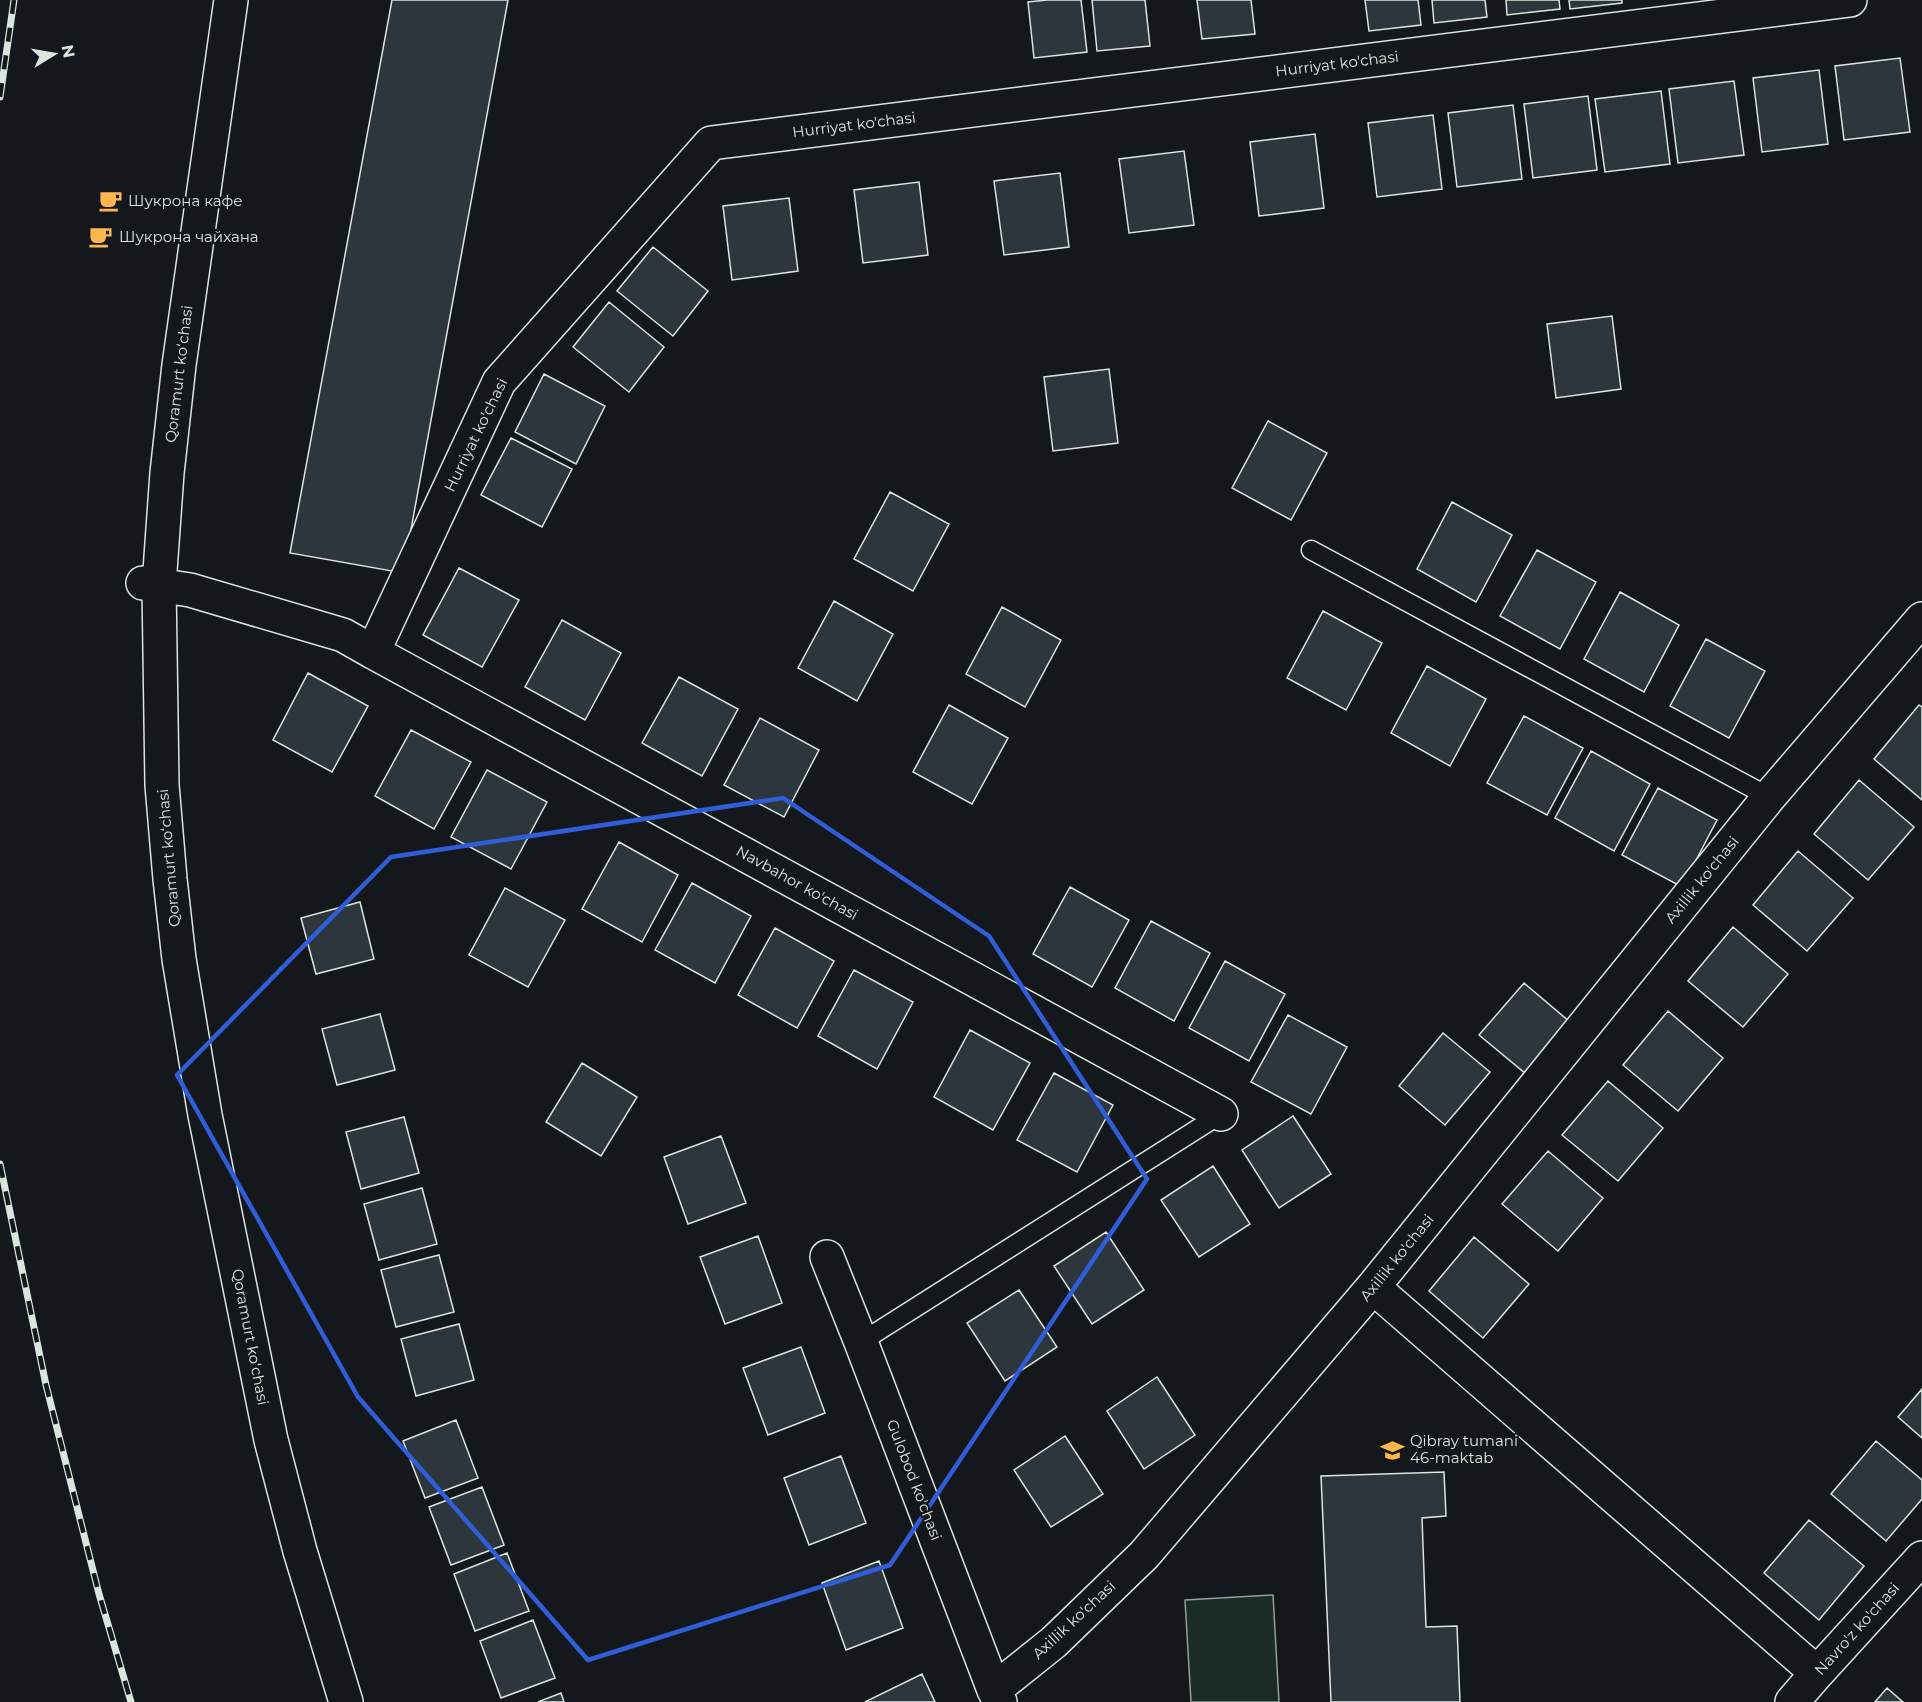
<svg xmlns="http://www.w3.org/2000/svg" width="1922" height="1702" viewBox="0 0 1922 1702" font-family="Montserrat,sans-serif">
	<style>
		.green { fill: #1a2d24; stroke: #939e99; stroke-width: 1.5 }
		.building { fill: #2c363c; stroke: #d8e6dc; stroke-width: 1.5 }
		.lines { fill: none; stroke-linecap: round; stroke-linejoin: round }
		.lane-casing { stroke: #d8e6dc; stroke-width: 21 }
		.street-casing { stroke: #d8e6dc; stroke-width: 36 }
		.secondary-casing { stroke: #d8e6dc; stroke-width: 36 }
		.lane { stroke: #14181c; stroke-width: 18 }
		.street { stroke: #14181c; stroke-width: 33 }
		.secondary { stroke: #14181c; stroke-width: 33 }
		.rail-casing { stroke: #d8e6dc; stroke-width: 7 }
		.rail { stroke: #14181c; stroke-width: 4.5; stroke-dasharray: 14; stroke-linecap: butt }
		.marked { fill: none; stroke: #305dd8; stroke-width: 4.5; stroke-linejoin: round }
		.labels { text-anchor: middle; stroke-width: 4.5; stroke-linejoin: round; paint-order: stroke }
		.street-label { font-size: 15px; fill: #d8e6dc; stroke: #14181c }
		.poi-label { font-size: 15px; fill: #d8e6dc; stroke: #14181c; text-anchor: start }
	</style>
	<rect width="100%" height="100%" fill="#14181c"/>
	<path class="green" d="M1273 1595 1279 1702H1191L1185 1600Z"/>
	<path class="building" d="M392 0H508L403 573 290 553Z
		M1047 0H1081L1087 52 1034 58 1028 2Z
		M1092 0H1145L1150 46 1097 51Z
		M1197 0H1251L1255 34 1202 39Z
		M1365 0H1418L1421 25 1369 31Z
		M1432 0H1485L1487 17 1434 23Z
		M1506 0H1559L1560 9 1507 15Z
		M1569 0H1622V3L1570 9Z
		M1900 58 1910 132 1844 140 1835 66Z
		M1819 70 1828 144 1762 152 1753 78Z
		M1734 81 1744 155 1678 163 1669 89Z
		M1661 91 1670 164 1605 172 1595 99Z
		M1588 96 1597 170 1533 178 1524 104Z
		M1513 105 1522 179 1457 187 1448 113Z
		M1433 115 1442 189 1377 197 1368 123Z
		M1315 134 1324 208 1259 216 1250 142Z
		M1184 151 1194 225 1129 233 1119 159Z
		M1060 173 1069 247 1004 255 994 181Z
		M919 182 928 255 863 263 854 190Z
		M789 198 798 271 732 280 723 206Z
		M653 247 708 291 673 336 617 291Z
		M609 302 664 347 629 392 573 347Z
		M1612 316 1621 389 1556 398 1547 324Z
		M1109 369 1118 443 1053 451 1044 377Z
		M544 374 605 406 576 464 515 432Z
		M1268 421 1327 453 1291 520 1232 488Z
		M511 438 572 469 542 527 481 495Z
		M890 492 949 524 913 591 854 559Z
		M1452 502 1512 535 1476 602 1417 569Z
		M1537 550 1596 582 1560 649 1500 616Z
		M459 568 519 600 482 667 423 635Z
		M1620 592 1679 625 1644 692 1584 659Z
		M834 601 893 634 857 701 798 668Z
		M1002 607 1061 640 1025 707 966 674Z
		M1323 611 1382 643 1346 710 1287 678Z
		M562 620 621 653 585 720 525 687Z
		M1706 639 1765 671 1729 738 1670 706Z
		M1427 666 1486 699 1450 766 1391 733Z
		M308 673 368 706 332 772 273 740Z
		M679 677 738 709 702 776 642 743Z
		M949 705 1008 738 972 804 913 772Z
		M1919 705 1922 707V800L1874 759Z
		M1524 716 1583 748 1547 815 1487 783Z
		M760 718 819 750 784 817 724 785Z
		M411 730 471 762 434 829 375 796Z
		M1591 751 1650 784 1614 851 1555 818Z
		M487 770 547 802 511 869 451 837Z
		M1859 780 1914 827 1868 880 1814 834Z
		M1658 788 1717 820 1682 887 1622 855Z
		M619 842 678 875 642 942 582 909Z
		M1798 851 1853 898 1807 951 1753 905Z
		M692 883 751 916 715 983 655 950Z
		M1070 887 1129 920 1092 987 1033 954Z
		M505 888 565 920 528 987 469 955Z
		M360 902 374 959 316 974 301 918Z
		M1151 921 1210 953 1174 1021 1115 988Z
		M1733 927 1788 974 1743 1027 1688 981Z
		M775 928 834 961 797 1028 738 995Z
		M1225 961 1285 994 1249 1061 1189 1028Z
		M854 970 913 1002 877 1069 818 1036Z
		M1524 983 1570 1022 1526 1074 1479 1035Z
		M1668 1011 1723 1058 1678 1111 1623 1065Z
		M380 1014 395 1070 337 1085 322 1029Z
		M1288 1015 1347 1047 1311 1114 1251 1082Z
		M970 1030 1030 1063 993 1130 934 1097Z
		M1443 1033 1490 1072 1445 1125 1399 1086Z
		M582 1063 637 1097 601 1156 546 1122Z
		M1054 1073 1113 1105 1077 1172 1017 1140Z
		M1608 1081 1663 1128 1618 1181 1562 1135Z
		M1293 1116 1331 1174 1279 1208 1242 1150Z
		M404 1117 419 1173 361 1189 346 1132Z
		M721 1136 746 1203 688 1224 664 1157Z
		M1548 1151 1603 1198 1558 1251 1502 1204Z
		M1213 1166 1250 1224 1199 1257 1161 1200Z
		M422 1188 437 1244 379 1260 364 1204Z
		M1106 1232 1144 1290 1092 1324 1054 1266Z
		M758 1236 782 1303 725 1324 700 1257Z
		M1474 1237 1529 1284 1483 1338 1429 1291Z
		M439 1255 454 1312 396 1327 381 1270Z
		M1019 1290 1057 1347 1005 1381 967 1323Z
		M459 1324 474 1380 416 1396 401 1339Z
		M801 1347 825 1413 768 1435 743 1368Z
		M1157 1377 1195 1435 1144 1469 1107 1411Z
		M1922 1389V1438L1898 1417Z
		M456 1420 478 1478 425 1498 403 1441Z
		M1065 1436 1103 1494 1051 1527 1014 1470Z
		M1876 1441 1922 1480V1499L1886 1541 1831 1494Z
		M841 1456 866 1523 809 1545 784 1478Z
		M1444 1472 1446 1516 1422 1518 1426 1627 1457 1626 1460 1702H1331L1321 1476Z
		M482 1487 504 1545 451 1565 429 1507Z
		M1809 1520 1864 1566 1819 1620 1764 1573Z
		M507 1553 529 1611 475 1631 454 1574Z
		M879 1561 903 1628 846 1650 822 1583Z
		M533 1620 555 1678 501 1698 480 1641Z
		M922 1674 935 1702H865Z
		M1887 1688 1903 1702H1875Z
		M561 1693 564 1702H538Z"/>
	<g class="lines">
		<defs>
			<path id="lane" d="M1311 550 1769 797
				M861 1342 1221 1114"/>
			<path id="street" d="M143 583 190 590 343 635 373 652 499 382 711 143 1850 0
				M373 652 1221 1114
				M827 1257 861 1342 994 1690 1000 1702
				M1373 1287 1817 1673
				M994 1690 1054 1642 1144 1555 1373 1287 1769 797 1922 619
				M1792 1702 1817 1673 1922 1558"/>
			<path id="secondary" d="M231 0 179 365 167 473 159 585 162 785 170 879 179 959 205 1115 271 1440 300 1551 346 1702"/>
		</defs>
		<use href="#lane" class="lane-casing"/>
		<use href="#street" class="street-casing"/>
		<use href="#secondary" class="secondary-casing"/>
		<use href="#lane" class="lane"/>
		<use href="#street" class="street"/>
		<use href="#secondary" class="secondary"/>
		<defs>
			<path id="rail" d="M0 97 14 0
				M0 1164 46 1385 99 1594 131 1702"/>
		</defs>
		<use href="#rail" class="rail-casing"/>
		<use href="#rail" class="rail"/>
	</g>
	<path class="marked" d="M783 798 989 936 1147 1179 890 1565 588 1660 358 1397 177 1075 391 857Z"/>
	<defs>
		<symbol id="cafe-bare" viewBox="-9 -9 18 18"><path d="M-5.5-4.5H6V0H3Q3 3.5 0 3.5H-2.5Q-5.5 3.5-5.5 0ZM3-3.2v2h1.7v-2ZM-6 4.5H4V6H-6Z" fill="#ffb74d" stroke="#14181c" stroke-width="2.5" paint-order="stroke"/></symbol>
		<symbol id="school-bare" viewBox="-9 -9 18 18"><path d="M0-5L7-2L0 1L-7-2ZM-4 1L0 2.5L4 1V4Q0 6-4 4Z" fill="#ffb74d" stroke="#14181c" stroke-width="2.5" paint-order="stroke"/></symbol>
	</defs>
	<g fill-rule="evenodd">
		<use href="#cafe-bare" x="94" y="184" width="33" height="33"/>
		<use href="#cafe-bare" x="84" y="220" width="33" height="33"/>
		<use href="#school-bare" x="1376" y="1434" width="33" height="33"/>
	</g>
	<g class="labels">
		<g class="street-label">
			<text transform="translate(1337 64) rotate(-7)" y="5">Hurriyat ko'chasi</text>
			<text transform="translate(854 125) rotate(-7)" y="5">Hurriyat ko'chasi</text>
			<text transform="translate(179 374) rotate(-83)" y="5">Qoramurt koʻchasi</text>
			<text transform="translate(476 435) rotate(-64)" y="5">Hurriyat ko'chasi</text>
			<text transform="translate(169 858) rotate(-95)" y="5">Qoramurt koʻchasi</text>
			<text transform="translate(1702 880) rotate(-51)" y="5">Axillik ko'chasi</text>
			<text transform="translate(797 883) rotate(29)" y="5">Navbahor ko'chasi</text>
			<text transform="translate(1397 1258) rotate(-51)" y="5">Axillik ko'chasi</text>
			<text transform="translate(250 1337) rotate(79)" y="5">Qoramurt koʻchasi</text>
			<text transform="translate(914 1480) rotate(69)" y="5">Gulobod ko'chasi</text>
			<text transform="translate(1074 1620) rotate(-43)" y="5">Axillik ko'chasi</text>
			<text transform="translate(1857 1629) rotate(-48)" y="5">Navro'z ko'chasi</text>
		</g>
		<g class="poi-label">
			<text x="128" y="206">Шукрона кафе</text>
			<text x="119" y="242">Шукрона чайхана</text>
			<text x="1410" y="1446">Qibray tumani<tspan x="1410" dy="17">46-maktab</tspan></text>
		</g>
	</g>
	<g transform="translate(54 54) rotate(79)" stroke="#14181c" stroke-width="4.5" paint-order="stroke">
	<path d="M0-4.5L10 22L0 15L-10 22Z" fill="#d8e6dc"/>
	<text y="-9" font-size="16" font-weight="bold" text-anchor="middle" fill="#d8e6dc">N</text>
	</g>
</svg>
